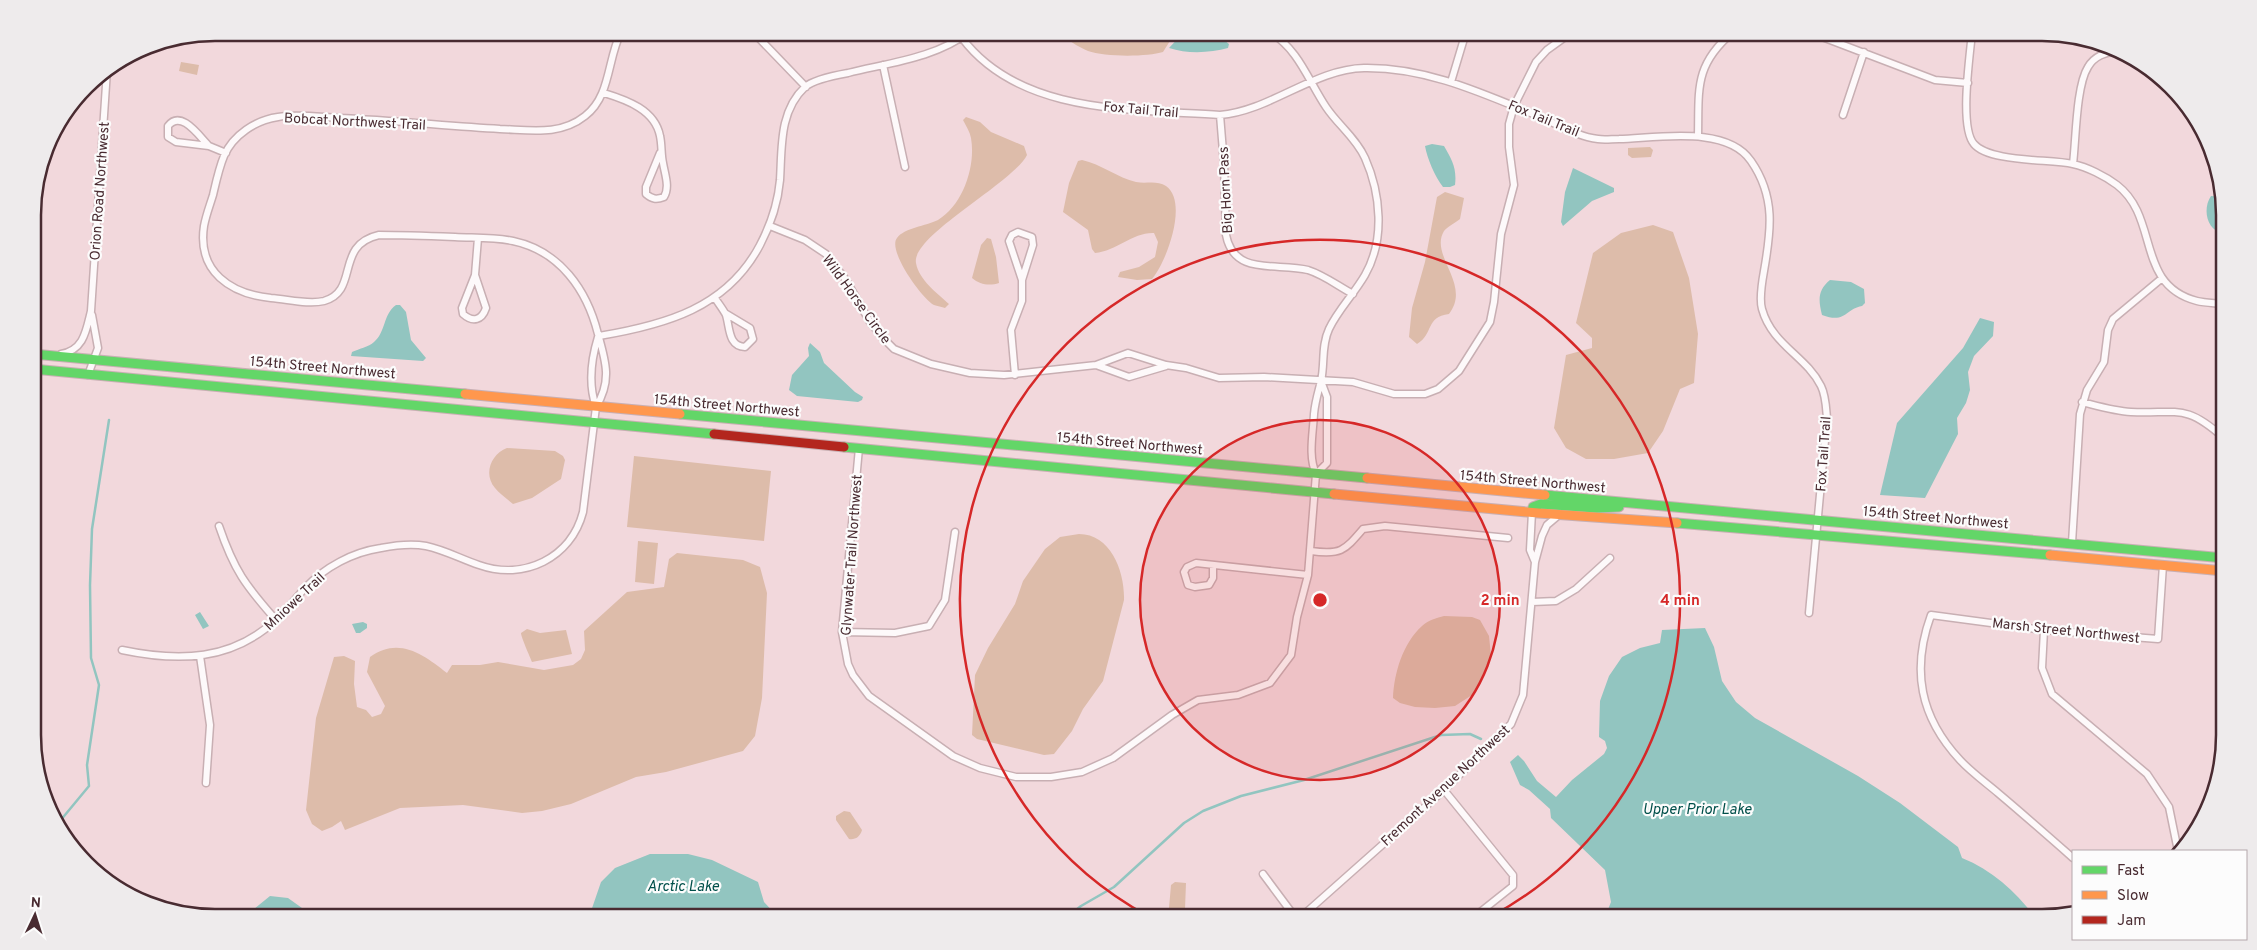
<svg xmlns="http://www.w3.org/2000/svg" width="2257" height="950" viewBox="0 0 2257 950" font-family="Overpass,sans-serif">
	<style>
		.green { fill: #ddbcaa }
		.water { fill: #92c5c0 }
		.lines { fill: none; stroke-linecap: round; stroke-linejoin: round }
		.stream { stroke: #92c5c0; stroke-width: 2.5 }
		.street-casing { stroke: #c8afb3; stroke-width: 9 }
		.fast-casing { stroke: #c8afb3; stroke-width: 11 }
		.slow-casing { stroke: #c8afb3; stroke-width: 11 }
		.jam-casing { stroke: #c8afb3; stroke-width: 11 }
		.street { stroke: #fdf9fa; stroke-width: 6 }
		.fast { stroke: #63d668; stroke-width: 9 }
		.slow { stroke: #ff974d; stroke-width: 9 }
		.jam { stroke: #b3261e; stroke-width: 9 }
		.ring { fill: none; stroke: #d62828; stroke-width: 2.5 }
		.labels { text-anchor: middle; stroke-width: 4.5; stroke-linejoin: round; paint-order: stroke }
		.street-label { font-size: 14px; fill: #492b31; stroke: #fcfcfc }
		.water-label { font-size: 15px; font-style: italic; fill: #004f4a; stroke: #fcfcfc }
		.rim { fill: none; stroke: #492b31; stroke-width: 2.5 }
		.centre { fill: #d62828; stroke: #fcfcfc; stroke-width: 2.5 }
		.ring-label { font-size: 15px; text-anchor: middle; font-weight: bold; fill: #d62828; stroke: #fcfcfc; stroke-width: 4.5; stroke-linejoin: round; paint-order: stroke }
	</style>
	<rect width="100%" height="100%" fill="#f2d8dc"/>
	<path class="green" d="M1058 33 1175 32V33L1163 52C1147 57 1104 57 1088 51 1078 47 1067 39 1058 33Z
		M181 62 199 65 197 75 179 71Z
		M966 117 980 122 991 132 1024 146 1027 155C1013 183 911 236 916 263 919 280 937 293 949 304L945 308C942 307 937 306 934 305 922 299 887 250 897 238 904 228 926 226 938 220 963 205 976 166 971 138 970 132 966 126 963 120Z
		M1650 147 1653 150 1651 157 1632 158 1628 155V148Z
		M1082 160C1101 164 1118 178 1136 182 1147 184 1157 180 1166 186 1189 202 1166 263 1152 279L1137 280 1118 277 1120 272 1139 267 1155 257 1158 242 1154 233C1133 232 1117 251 1095 253L1092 249 1088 230 1063 212 1069 183 1078 161Z
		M1445 192 1464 198 1460 219C1455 223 1447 227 1444 231 1429 256 1472 284 1449 314 1425 317 1434 334 1417 344L1409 337 1412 308 1425 262 1437 197Z
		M1653 225 1673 232 1689 278 1698 334 1694 383 1680 389 1663 431 1648 453 1614 459H1586L1566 448 1554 428 1566 355 1592 348V338L1576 323 1593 253 1621 233Z
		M987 238 991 239 996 257 999 283C990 286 980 285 972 278L981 245Z
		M507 448 555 451 563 456 565 460 561 479 532 498 513 504C507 499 500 494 495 488 483 474 491 454 507 448Z
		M634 456 771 471 764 541 627 527Z
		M1079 534C1111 534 1125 572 1124 600L1103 681 1083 709 1072 731 1054 754 1044 755 977 739 972 735 975 675 988 648 1015 604 1023 581 1045 549 1060 537Z
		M638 541 658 543 654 584 635 582Z
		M677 553 743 560 760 567 767 593 762 698 755 736 743 751 666 772 636 777 571 804 542 811 522 813 463 805 400 808 345 830 341 821 332 827 322 831 312 824 306 810 316 718 334 657 344 656 355 661 354 684 357 707 366 710 372 717 381 714 385 706 367 672 370 657C399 636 424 655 447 673L452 665H480L498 662 544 670 573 665 581 659 585 650 584 631 627 592 664 587 669 559Z
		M1444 616 1472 617 1480 620 1489 636 1491 656 1479 683 1472 695 1455 706 1435 708 1415 707 1400 703 1393 698C1394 673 1403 643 1422 626 1428 620 1437 618 1444 616Z
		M527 629 540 633 566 630 572 654 532 662C530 657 521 637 521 633Z
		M2224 697 2223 743 2221 719Z
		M844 811 850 812 862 830C860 837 855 840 849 839L836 820V816Z
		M1175 882 1186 883 1185 909 1182 912 1171 911 1169 908 1171 885Z"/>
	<path class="water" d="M1183 33C1198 32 1218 34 1229 44L1228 48C1210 53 1187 54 1169 48Z
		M1432 144 1444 146C1452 160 1457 168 1455 185L1450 187H1443C1435 177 1427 158 1425 146Z
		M1573 168 1614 188V192L1592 201 1563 226 1561 222 1565 192Z
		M2211 196 2223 197V233C2207 231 2202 209 2211 196Z
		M1830 280 1851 282 1864 289 1865 303 1862 306C1845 309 1846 324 1822 315 1818 299 1818 290 1830 280Z
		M396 305H400L406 312 411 340 426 358 423 361 351 356 352 352C358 349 369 347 374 342 386 332 383 314 396 305Z
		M1980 318 1994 322 1993 336 1974 356 1968 372 1970 390 1966 403 1957 418 1958 434 1925 498 1880 495 1897 423 1963 348Z
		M810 343 820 352 824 363 855 392 863 397 862 400 858 402 797 396 789 390 792 375 809 356 808 348Z
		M200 612 209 626 203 629 195 615Z
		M363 622 367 624V628L360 633H356L352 624Z
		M1705 628 1714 647 1722 681 1736 702 1755 718 1858 776 1900 803 1958 847 1962 858C1992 870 2016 892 2035 917H1605L1611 902 1605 870 1551 818 1550 809 1529 790 1520 785 1510 762 1518 755 1524 761 1537 781 1556 797 1572 780 1604 754 1607 748 1605 741 1599 737 1600 701 1609 676 1622 657 1640 648 1660 643 1662 630Z
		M650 854H688L712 860 758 882 764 902 778 917H589L601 882 615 868Z
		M270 896 288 898 302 908V917H244Z"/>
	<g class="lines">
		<path class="stream" d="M60 821 89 786 87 765 99 685 91 658 90 585 92 529 109 420
			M118 883 165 908
			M1067 917 1081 906 1114 887 1184 823 1203 811 1241 796 1304 780 1441 735 1470 734 1481 739"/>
		<defs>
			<path id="street" d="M753 32 806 87
				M1809 32 1935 80 1968 83
				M1972 32C1970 56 1959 127 1974 144 1989 162 2048 159 2073 164 2087 167 2105 176 2117 185 2160 218 2135 285 2197 301 2205 303 2215 303 2223 304
				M962 38C1020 115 1133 109 1220 115 1270 111 1314 69 1364 68 1426 67 1482 93 1538 116 1557 124 1578 137 1598 139 1604 140 1612 139 1619 139 1657 138 1727 125 1751 161 1776 197 1771 231 1764 271 1762 282 1759 299 1762 309 1772 345 1806 356 1821 386 1826 396 1826 407 1827 419L1809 613
				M883 65 905 167
				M1451 82 1466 32
				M604 93C627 100 655 110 660 136 662 145 661 154 663 163 665 175 670 187 664 197 656 200 652 199 646 194V187L660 153
				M1220 115 1224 164 1226 235C1234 277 1278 262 1308 270 1324 275 1338 286 1353 294
				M1843 115 1864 52
				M1698 136C1699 89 1694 65 1733 32
				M209 146C199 136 181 109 168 126V137L176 142 209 146 226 153
				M2073 164C2076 140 2076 86 2088 67 2095 55 2106 53 2118 50
				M770 226 805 240 826 254 846 280 870 322 882 337 894 349 931 364 970 373 1004 375 1096 365 1128 353 1166 365 1186 368 1219 378 1264 377 1353 382 1394 394H1425L1438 389 1459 371 1490 322 1494 302 1501 234 1514 185 1509 147V124L1514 106 1536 62 1547 50 1572 32
				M475 275 486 308C482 320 473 323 463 314L462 308 475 275 478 238
				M715 298C718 303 723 309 726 315 730 328 728 346 745 347L753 339 750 328 725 313
				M599 336C665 325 727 308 760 245 771 224 778 203 780 180 782 148 779 111 805 87 813 80 837 75 848 73 888 63 936 58 969 32
				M61 354C84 350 86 331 91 311L107 70
				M1096 365 1129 377 1166 366
				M88 375 98 348 92 315
				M1015 375 1011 330 1022 301V280L1009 241 1012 235 1018 232 1032 237 1033 245 1022 280
				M2082 402C2098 406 2115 411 2131 412 2178 414 2185 403 2224 438
				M596 407C588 384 591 360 598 337
				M859 448 842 632 848 664 853 675 869 696 953 756 980 768 1016 777H1051L1082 772 1113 758 1172 715 1198 700 1238 695 1270 683 1291 655 1297 617 1308 575 1316 474C1308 456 1313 434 1314 414 1315 402 1318 393 1321 381 1325 364 1321 346 1329 329 1338 310 1354 294 1365 275 1385 240 1381 194 1365 158 1356 138 1338 125 1326 107 1308 80 1299 50 1270 32
				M1316 474 1327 463V397L1321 381
				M1532 512 1530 550 1535 562
				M219 526C234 570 245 585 276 620
				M2072 543 2080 414 2087 390 2104 362 2108 330 2113 319 2161 279
				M1311 551C1341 555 1344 551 1363 529L1385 526 1508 538
				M1213 567V578L1209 585 1195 587 1188 585 1184 572 1187 567 1196 563 1308 575
				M1532 602 1556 601 1576 589 1610 558
				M2044 630 2042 668 2052 694 2147 774 2169 807 2178 851
				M842 632 895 633 929 626 945 600 955 532
				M122 650C179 662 232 661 277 619 288 609 296 598 305 588 325 567 353 552 381 548 396 545 411 543 426 546 445 550 461 559 479 565 524 581 571 558 583 512L596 407C612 381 606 362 598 334 587 290 560 251 513 241 494 237 474 238 455 237 430 236 404 235 379 235 334 245 360 291 324 301 308 305 287 299 271 298 231 294 197 272 204 226 206 215 210 205 213 195 216 182 219 168 224 156 233 135 256 120 278 117 297 114 319 117 338 118 392 120 446 126 500 129 530 130 560 136 585 116 611 96 607 60 621 32
				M200 656 210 725 206 783
				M1444 790 1513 875V886L1474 917
				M2073 858C2048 836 2023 814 1998 793 1985 782 1971 772 1960 760 1920 717 1911 670 1931 615L2044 630 2158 639 2163 565
				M1263 874 1295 917
				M1301 917 1444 790 1511 724 1523 695 1535 562 1542 536 1547 525 1560 514"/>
			<path id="fast" d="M33 354 465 394
				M33 369 714 434
				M680 414 1367 478
				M844 447 1334 494
				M1545 495 2224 558
				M1532 512 1533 507 1541 504 1597 508 1619 507
				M1677 523 2050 555"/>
			<path id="slow" d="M465 394 680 414
				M1367 478 1545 495
				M1334 494 1538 513 1677 523
				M2050 555 2224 571"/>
			<path id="jam" d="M714 434 844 447"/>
		</defs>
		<use href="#street" class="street-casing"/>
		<use href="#fast" class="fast-casing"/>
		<use href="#slow" class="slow-casing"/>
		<use href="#jam" class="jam-casing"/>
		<use href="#street" class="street"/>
		<use href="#fast" class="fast"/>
		<use href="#slow" class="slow"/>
		<use href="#jam" class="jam"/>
	</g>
	<circle cx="1320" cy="600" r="180" fill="#d62828" fill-opacity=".12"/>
	<g class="ring">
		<circle cx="1320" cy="600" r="180"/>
		<path d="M1148 916A360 360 0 1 1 1492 916"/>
	</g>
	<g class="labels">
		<g class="street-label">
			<text transform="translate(1141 109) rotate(5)" y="5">Fox Tail Trail</text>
			<text transform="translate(1544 118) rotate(22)" y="5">Fox Tail Trail</text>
			<text transform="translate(355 121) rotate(3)" y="5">Bobcat Northwest Trail</text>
			<text transform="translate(1225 190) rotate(-93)" y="5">Big Horn Pass</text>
			<text transform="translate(99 191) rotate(-86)" y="5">Orion Road Northwest</text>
			<text transform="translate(857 299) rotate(54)" y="5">Wild Horse Circle</text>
			<text transform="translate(323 367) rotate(5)" y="5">154th Street Northwest</text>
			<text transform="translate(727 405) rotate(5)" y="5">154th Street Northwest</text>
			<text transform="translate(1130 443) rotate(5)" y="5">154th Street Northwest</text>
			<text transform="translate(1823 454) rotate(-86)" y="5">Fox Tail Trail</text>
			<text transform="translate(1533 481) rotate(5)" y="5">154th Street Northwest</text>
			<text transform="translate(1936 517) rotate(5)" y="5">154th Street Northwest</text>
			<text transform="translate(851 555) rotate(-86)" y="5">Glynwater Trail Northwest</text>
			<text transform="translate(294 601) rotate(-43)" y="5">Mniowe Trail</text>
			<text transform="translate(2066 630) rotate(6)" y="5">Marsh Street Northwest</text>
			<text transform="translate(1445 785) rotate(-43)" y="5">Fremont Avenue Northwest</text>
		</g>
		<g class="water-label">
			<text x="1697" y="814">Upper Prior Lake</text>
			<text x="683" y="891">Arctic Lake</text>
		</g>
	</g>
	<path d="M0 0H2257V950H0ZM215 41H2042A174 174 0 0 1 2216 215V735A174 174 0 0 1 2042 909H215A174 174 0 0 1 41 735V215A174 174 0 0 1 215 41Z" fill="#eeebec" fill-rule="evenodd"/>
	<path class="rim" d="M215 41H2042A174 174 0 0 1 2216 215V735A174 174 0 0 1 2042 909H215A174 174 0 0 1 41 735V215A174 174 0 0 1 215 41Z"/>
	<circle cx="1320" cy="600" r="8" class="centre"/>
	<g class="ring-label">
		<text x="1500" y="605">2 min</text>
		<text x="1680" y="605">4 min</text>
	</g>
	<rect x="2072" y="850" width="175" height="90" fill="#fcfcfc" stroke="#b4a8ab"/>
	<rect x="2082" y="866" width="25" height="8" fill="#63d668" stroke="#b4a8ab"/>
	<text x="2117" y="875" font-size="15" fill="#492b31">Fast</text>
	<rect x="2082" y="891" width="25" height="8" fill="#ff974d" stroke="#b4a8ab"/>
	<text x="2117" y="900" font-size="15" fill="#492b31">Slow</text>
	<rect x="2082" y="916" width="25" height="8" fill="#b3261e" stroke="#b4a8ab"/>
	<text x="2117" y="925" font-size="15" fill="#492b31">Jam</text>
	<g transform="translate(35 915) rotate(4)" stroke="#fcfcfc" stroke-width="4" paint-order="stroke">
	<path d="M0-4L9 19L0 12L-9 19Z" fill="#492b31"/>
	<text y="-8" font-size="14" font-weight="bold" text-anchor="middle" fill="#492b31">N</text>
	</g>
</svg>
